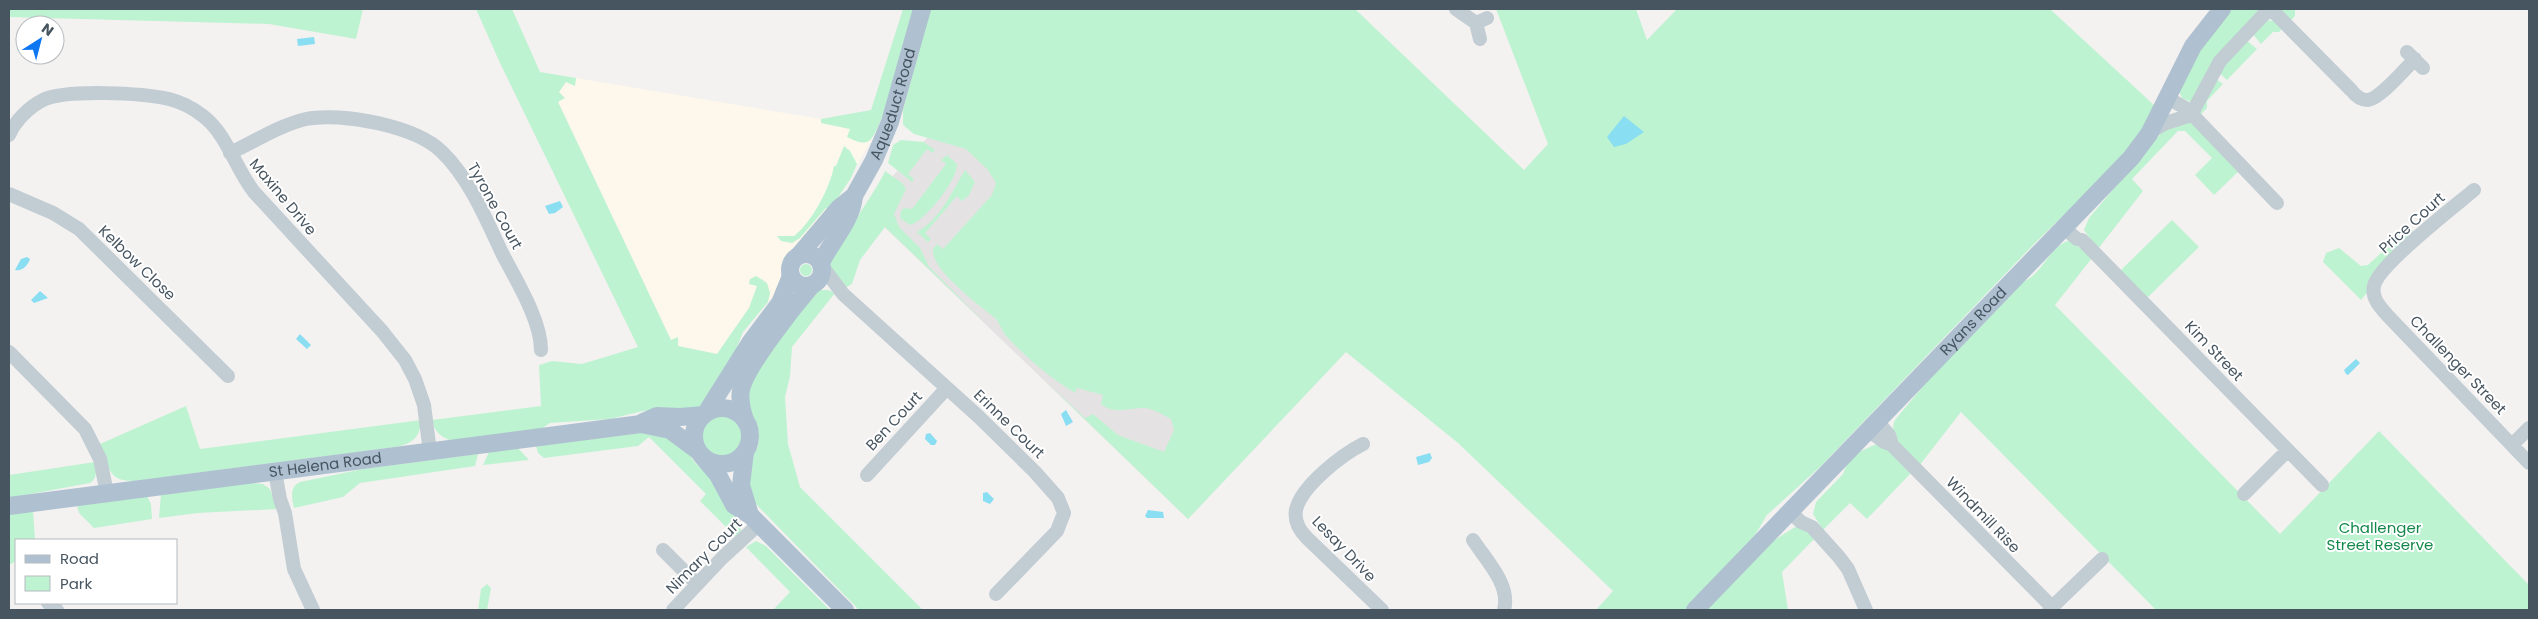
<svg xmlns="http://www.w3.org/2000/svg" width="2538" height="619" viewBox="0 0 2538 619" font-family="Poppins,sans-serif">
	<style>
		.commercial { fill: #fdf8eb }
		.education { fill: #e5e2e3 }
		.green { fill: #bef3d1 }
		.water { fill: #89def2 }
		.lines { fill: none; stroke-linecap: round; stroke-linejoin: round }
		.minor { stroke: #c1ccd3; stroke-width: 14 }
		.major { stroke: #afc1d1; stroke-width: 18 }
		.labels { text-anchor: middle; stroke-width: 4; stroke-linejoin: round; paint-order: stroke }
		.street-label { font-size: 15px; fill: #475560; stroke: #fff }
		.park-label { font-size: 15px; fill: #12884a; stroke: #fff }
	</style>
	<rect width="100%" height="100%" fill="#f4f1f1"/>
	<path class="commercial" d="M576 78 821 119V123L850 129 863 143 873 137 840 195 786 258 783 279 775 295 766 304 769 297V287L763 279 756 277 757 286 754 300 717 354 678 346 679 339 671 340 558 101 565 98 559 92 566 81 574 86Z"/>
	<path class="education" d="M950 126 1272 430 1188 519 873 216 881 189 937 127Z"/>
	<path class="green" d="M9 9H363L356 39 269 24 9 17Z
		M476 9H512L540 72 576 78 575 86 566 82 559 92 565 98 558 102 671 340 678 337V346L717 354 749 308 757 286 749 284 750 279 756 276 767 283 770 293 768 302 743 332 731 362 705 402 697 408 643 411 610 419 550 423 540 430C522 432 464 444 450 440 440 437 434 430 432 420L541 406 539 365 552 361 582 364 638 347 500 63Z
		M903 9H915C909 30 883 132 869 141 861 145 854 140 847 137L850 129 821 123V119L871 110Z
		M930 9H1355L1524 170 1548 144 1496 9H1636L1647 40 1677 9H2050L2155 106 2144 128 2122 158 2033 245 1821 466 1767 515 1755 535 1685 610H1596L1613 591 1458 443 1346 352 1188 519 1041 377 1085 418 1093 414 1118 435 1164 452 1174 430 1171 419C1163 415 1152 408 1144 408 1129 408 1114 415 1101 404L1103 395 1077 388 1075 393C1049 377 1028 359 1007 337 1002 332 1000 323 995 318 980 306 930 269 933 249L937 244 943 249 992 195 996 183 988 170 966 149 914 134 903 125V110Z
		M2227 9H2264L2191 102 2182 98 2179 91 2202 45Z
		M2281 9H2295V16L2289 22Z
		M2267 20 2274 21 2283 28 2279 32H2273L2261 44 2252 33Z
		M2246 40 2257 49 2227 80 2218 72Z
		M2216 79 2223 84 2207 101V108L2200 115V110Z
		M2188 122 2194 124 2240 170 2214 195 2195 175 2212 158 2185 131H2178L2132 179 2143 191 2098 249 2084 230 2089 218 2165 128Z
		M901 140 924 142 935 150 933 153 927 149 908 174 914 179 912 182 888 163 893 145Z
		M844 146 850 151 857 164 851 178 829 211 826 208 800 238 792 243 781 241 777 236H794C812 222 830 188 834 166H836Z
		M947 155 957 164C958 180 925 221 910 225L900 218 901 211 904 208 912 209 946 164 941 160Z
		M965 170 975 182 969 195 962 201 957 196 925 233 931 239 928 242 917 232C940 220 953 190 965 170Z
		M885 171 902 183 906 189 894 214 899 227 920 248 929 267 989 327 885 227 860 260 852 284 845 288C840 282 833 276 830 269 826 259 879 188 885 171Z
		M2172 220 2199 247 2147 298 2120 271Z
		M2409 227 2416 234 2361 300 2323 262 2326 253 2339 248 2361 266 2368 265Z
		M2068 241H2072L2092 258 2055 305 2280 534 2379 431 2529 585V610H2156L1961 412 1919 466C1908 455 1887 437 1895 420L1934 373 2021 282C2042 277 2048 247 2068 241Z
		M800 270a6 6 0 1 1 12 0a6 6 0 1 1-12 0Z
		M819 290H828L835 293 792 347 790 376 785 397 788 444 800 487 923 610H859L750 498C749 489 746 475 748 467 751 457 759 450 759 438 760 424 748 415 748 402 750 364 795 319 819 290Z
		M186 406 200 449 421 420C420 438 412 444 395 447L135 481C107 482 109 466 100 444Z
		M700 437a22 22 0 1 1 44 0a22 22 0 1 1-44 0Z
		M655 431 684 447 696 464 705 470 741 524V531L737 538 700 501 706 494 649 437 638 446 544 458 538 453 536 446Z
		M1874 445H1882L1912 472 1867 519 1850 503 1823 530 1813 514 1816 502 1843 474 1847 464 1859 452Z
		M518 448 529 460 483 465 489 452Z
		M478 454 475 466 360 483 343 497 294 508C292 498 289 487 300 482L363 469Z
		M95 462C96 470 98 478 90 483L9 498V475Z
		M251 483 263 484 270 489 277 509 198 513 159 518 161 494Z
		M147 496 151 504 152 519 94 528 79 513 77 505Z
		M33 511 35 540H16V561L9 565V514Z
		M1795 527 1802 528 1815 538 1782 572 1788 610H1704L1773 541Z
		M756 541 766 546 830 610H773L790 592 746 547Z
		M487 584 491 588 487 610H478L481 589Z"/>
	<path class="water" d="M314 37 315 44 298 46 297 39Z
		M1624 116 1644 132 1626 144 1614 147 1607 137Z
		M560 201 563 207 555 213 549 214 545 206Z
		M27 257 30 259C28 265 22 272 15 270L21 259Z
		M40 291 48 298 34 303 31 300Z
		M300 334 311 345 307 349 296 339Z
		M2356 359 2360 363 2348 375 2346 374 2344 370Z
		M1066 410 1073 422 1066 426 1061 414Z
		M930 433 937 441 935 445H931L925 439 926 434Z
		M1430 453 1432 458 1429 462 1418 465 1416 457Z
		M987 492 994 499 990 504 983 501V493Z
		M1148 510 1163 512 1164 518H1147L1145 516Z"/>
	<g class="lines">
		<path class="minor" d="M1456 9 1476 23
			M2271 9 2351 90C2355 95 2360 100 2367 100 2379 100 2406 68 2415 59
			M1480 39 1476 23 1487 18
			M2407 52 2423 68
			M2166 97 2187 109 2277 203
			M2191 115 2220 61 2269 9
			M2150 132 2166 123 2191 115
			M9 135C15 121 29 107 43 100 66 89 143 93 169 99 181 102 193 108 203 116 227 134 235 168 254 192L382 331 405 360 415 379 424 405 430 452
			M230 153C254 142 280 125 306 119 342 112 416 126 442 152 469 178 486 219 502 253 516 280 541 320 541 350
			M2474 190C2455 206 2378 265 2374 286 2371 298 2381 308 2388 316L2529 463
			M9 194 53 213 79 229 228 376
			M2064 228 2077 239 2082 240 2322 485
			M822 266 843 294 979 417 1035 472 1058 498 1064 513 1057 531 996 594
			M9 352 85 429 100 459 107 493
			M1877 421 1889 435 1892 445 2052 607
			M1868 430 1884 442 1892 445
			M1363 444C1343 454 1301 486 1296 510 1294 521 1299 530 1307 538L1382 610
			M2512 445 2529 428
			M275 472 280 499 285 513 294 569 313 610
			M867 475 946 389
			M2244 494 2288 450
			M1790 512 1801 522 1812 527 1839 557 1848 569 1866 610
			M1473 540C1486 560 1511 585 1504 610
			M663 550 697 584
			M48 603 57 610
			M673 610 722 558 759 524
			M2049 610 2102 559"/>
		<g class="major">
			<circle cx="806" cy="270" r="16"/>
			<path id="s1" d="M800 254 839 208 854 196 874 160 890 122 922 9"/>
			<path d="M821 263C831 241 852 221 854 196"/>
			<circle cx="722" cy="436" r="28"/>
			<path d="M706 413 750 343 780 303 791 276"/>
			<path d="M745 420C742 411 739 400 741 390 745 367 795 305 812 285"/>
			<path d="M643 422 657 416 680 417 704 415"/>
			<path d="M745 452 741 485 750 515"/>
			<path d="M702 456 718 475 734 505 750 515 845 610"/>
			<path id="s2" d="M9 506 641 424 670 430 697 450"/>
			<path id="s3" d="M1695 610 2131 158 2149 134 2193 46 2222 9"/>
		</g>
	</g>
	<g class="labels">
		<g class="street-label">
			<text dy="5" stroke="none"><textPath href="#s1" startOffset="180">Aqueduct Road</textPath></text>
			<text transform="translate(283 197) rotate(50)" y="5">Maxine Drive</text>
			<text transform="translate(495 206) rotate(61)" y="5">Tyrone Court</text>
			<text transform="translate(2412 223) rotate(-42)" y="5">Price Court</text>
			<text transform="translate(137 263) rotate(44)" y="5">Kelbow Close</text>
			<text dy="5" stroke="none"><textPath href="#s3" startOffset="401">Ryans Road</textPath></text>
			<text transform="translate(2214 351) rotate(46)" y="5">Kim Street</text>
			<text transform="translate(2458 365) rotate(46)" y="5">Challenger Street</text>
			<text transform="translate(894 421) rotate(-47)" y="5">Ben Court</text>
			<text transform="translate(1009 424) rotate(44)" y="5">Erinne Court</text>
			<text dy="5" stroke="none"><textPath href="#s2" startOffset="319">St Helena Road</textPath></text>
			<text transform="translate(1983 515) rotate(46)" y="5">Windmill Rise</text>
			<text transform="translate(1344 549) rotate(46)" y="5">Lesay Drive</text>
			<text transform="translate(704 556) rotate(-45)" y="5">Nimary Court</text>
		</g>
		<g class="park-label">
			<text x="2380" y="533">Challenger<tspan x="2380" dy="17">Street Reserve</tspan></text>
		</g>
	</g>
	<rect width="2538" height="619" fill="none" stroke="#475560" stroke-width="20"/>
	<rect x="15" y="539" width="162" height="65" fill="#ffffff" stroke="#b5bbbf"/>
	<rect x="25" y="555" width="25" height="8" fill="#afc1d1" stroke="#b5bbbf"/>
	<text x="60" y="564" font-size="15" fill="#475560">Road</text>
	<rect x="25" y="576" width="25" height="15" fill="#bef3d1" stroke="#b5bbbf"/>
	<text x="60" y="589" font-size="15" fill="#475560">Park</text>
	<g transform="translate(40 40) rotate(36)"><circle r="24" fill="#ffffff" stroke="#b5bbbf"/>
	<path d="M0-4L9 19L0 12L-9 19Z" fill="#0e76f1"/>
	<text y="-8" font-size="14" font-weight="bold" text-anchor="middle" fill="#475560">N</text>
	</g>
</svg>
